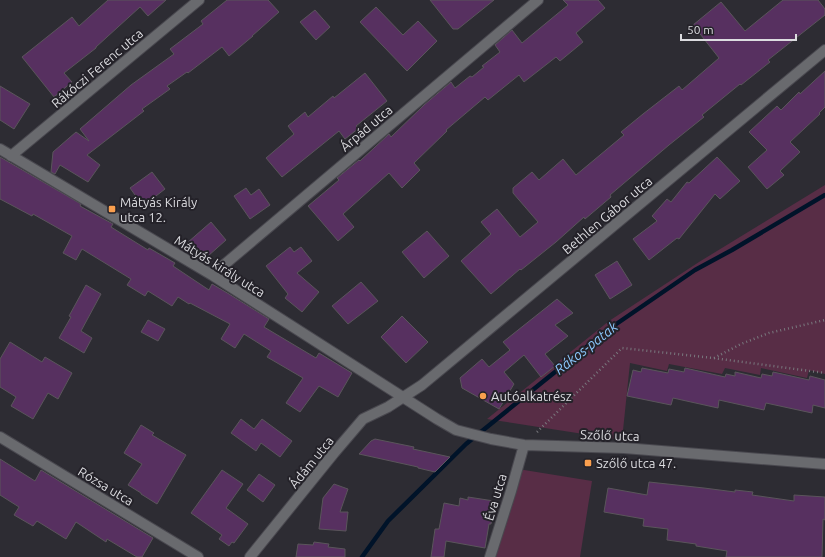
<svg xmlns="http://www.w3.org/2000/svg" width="825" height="557" viewBox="0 0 825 557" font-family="Ubuntu,sans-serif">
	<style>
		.green { fill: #582d46 }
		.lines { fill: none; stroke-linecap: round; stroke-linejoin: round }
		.stream { stroke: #001329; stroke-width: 4.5 }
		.building { fill: #573060; stroke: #5a555b }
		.minor-casing { stroke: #49484f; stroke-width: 12 }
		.path { stroke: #79787e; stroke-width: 2.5; stroke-dasharray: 1 3; stroke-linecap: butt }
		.minor { stroke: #696a6e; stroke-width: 10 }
		.poi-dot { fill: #fa9f4e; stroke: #242229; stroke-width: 1.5 }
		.labels { text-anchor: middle; stroke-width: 4; stroke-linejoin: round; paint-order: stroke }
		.street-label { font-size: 13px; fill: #dcdce0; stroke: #242229 }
		.poi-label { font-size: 13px; fill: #dcdce0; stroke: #242229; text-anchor: start }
		.water-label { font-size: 14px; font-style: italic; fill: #8cc8fd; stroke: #242229 }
	</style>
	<rect width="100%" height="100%" fill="#2d2c33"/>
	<path class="green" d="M825 185V374L809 370 807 378 761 368 760 375 725 368 722 374 669 364 667 371 630 363 622 440 487 419 609 321 699 262Z
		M518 469 592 481 580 557H491Z"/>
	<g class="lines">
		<path class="stream" d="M362 557 388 521 466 444 545 380 609 329 695 270 732 250 825 195"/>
	</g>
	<path class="building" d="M108 0H166L148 16 140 7 96 47V48L64 73 72 82 54 97 22 57 72 17 79 26Z
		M227 0H268L279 12 252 36H253L229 56 222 47 188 73 187 72 167 86 170 89 142 109 144 111 87 155 100 165 88 182 60 165 55 174 51 172 53 152 76 132 89 141 80 129 131 85 174 54 170 49 203 24 201 21Z
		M430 0H494L458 29H453Z
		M563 0H598L605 8 576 33 583 42 560 61 556 57 524 82 519 75 488 100 485 97 446 130 447 131 414 163 420 170 402 188 389 173 343 214 354 227 338 241 308 206 339 180 337 178 359 160 360 161 389 134 391 137 424 105 451 82 455 88 470 76 472 77 484 67 482 66 500 52 495 45 512 30 522 43 568 5Z
		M783 0H818L825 9V15L768 60 770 62 741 85 740 84 702 115 704 117 669 145 610 195 611 197 585 219 584 217 556 242 521 270 520 269 491 294 461 261 491 234 481 222 497 209 520 237 538 222 513 193V188L532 172 539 180 563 159 576 175 624 135 621 132 643 114 679 86 682 90 719 58 693 25 721 2 745 31Z
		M376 7 403 35 418 21 437 41 407 71 360 22Z
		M315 10 330 27 316 40 300 22Z
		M825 71V107L819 113 820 114 790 142 800 152 780 171 784 175 767 189 748 167 767 150 749 132 777 106 781 110 799 92 800 94Z
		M365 73 387 101 356 126 359 128 345 139 339 131 282 177 266 158 294 134 288 126 305 112 308 117 333 96 334 98Z
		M0 86 30 104 14 129 0 120Z
		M0 157 81 204 80 206 113 224 111 227 148 250 149 248 175 263 173 266 209 290 212 284 229 294 269 319 264 327 316 358 319 353 352 373 338 397 319 386 300 412 286 403 303 378 267 357 271 351 244 334 235 348 221 339 230 324 190 303 189 304 178 297 172 306 148 291 145 296 127 285 131 279 82 249 76 260 63 253 72 236 33 214 32 216 0 199Z
		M717 157 740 181 720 199 715 194 679 239 677 238 649 260 633 239 657 221 652 216 667 199 671 202 687 182 689 183Z
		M152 172 165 189 143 206 130 188Z
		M246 188 251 195 259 189 270 205 250 219 234 196Z
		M211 222 226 240 208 256 187 243Z
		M427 231 449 256 424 278 402 252Z
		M290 247 294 252 301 247 312 261 297 273 319 292 302 312 285 298 288 294 266 266Z
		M617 261 632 285 610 299 595 275Z
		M361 282 378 301 348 324 332 306Z
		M86 285 101 294 81 331 92 338 84 353 59 338 71 317 69 316Z
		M557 299 573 313 555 325 568 336 545 354 555 366 541 377 524 355 504 372 514 384 499 409 462 388 460 378 482 359 489 367 510 350 503 342Z
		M402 316 428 342 406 363 381 337Z
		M148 320 165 329 158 341 141 332Z
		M10 342 42 362 45 357 72 373 58 399 48 393 33 419 11 406 16 397 0 387V359Z
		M642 368 668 373 669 369 684 372 685 368 725 377 726 374 735 376V372L761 378 762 374 772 376 773 372 809 380 810 376 825 380V408L813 405 812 413 766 403 764 410 719 400 718 408 673 398 671 405 627 396 633 370 641 372Z
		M241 419 254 429 262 419 292 441 280 457 261 443 256 451 231 433Z
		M141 425 154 433 152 435 186 455 157 504 141 494V493L128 485 142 464 124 453Z
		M375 439 414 447 413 449 450 457 435 472 418 468V467L359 454 371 441Z
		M0 459 35 481 41 470 153 538 142 557H137L107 539 106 542 76 522 66 539 37 521 33 526 14 515 19 507 0 495Z
		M222 470 243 484 226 508 248 524 234 543 232 542 229 546 219 539 222 535 191 513Z
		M259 474 275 485 263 502 247 490Z
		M649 482 704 488 735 492V490L753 492 752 495 794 501V495L825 497V520L823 519 822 557H726L727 551 696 546V544L667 540 668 529 643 526 644 519 604 512 608 488 647 495Z
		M334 484 348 489 340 512H348L346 531 319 529 323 498Z
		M468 497 494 501 491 524H489L485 548 446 541 444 557H431L435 529H439L444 503 459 506 460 498 468 500Z
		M314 542 329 544 328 547 345 549V557H296L298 544 313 545Z"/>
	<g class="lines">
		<defs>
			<path id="minor" d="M0 149 212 275 437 419 456 430 491 439 524 445 624 448 825 464
				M11 156 199 0
				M212 275 538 0
				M0 437 198 557
				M250 557 334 453 363 419 388 407 422 385 825 50
				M490 557 511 491 524 445"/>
		</defs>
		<use href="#minor" class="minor-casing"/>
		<path class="path" d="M714 358 741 344 769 333 825 320
			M537 432 622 348 713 358 825 373"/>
		<use href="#minor" class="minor"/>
	</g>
	<g class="poi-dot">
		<rect x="108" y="205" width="8" height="8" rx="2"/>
		<circle cx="483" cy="396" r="4"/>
		<rect x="584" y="459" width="8" height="8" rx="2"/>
	</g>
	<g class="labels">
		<g class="street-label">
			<text transform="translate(97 68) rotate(-40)" y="5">Rákóczi Ferenc utca</text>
			<text transform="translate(366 128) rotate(-40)" y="5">Árpád utca</text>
			<text transform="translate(607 215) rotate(-40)" y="5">Bethlen Gábor utca</text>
			<text transform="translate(220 266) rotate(32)" y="5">Mátyás király utca</text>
			<text transform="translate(610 435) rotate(2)" y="5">Szőlő utca</text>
			<text transform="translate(311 462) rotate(-51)" y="5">Ádám utca</text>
			<text transform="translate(106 486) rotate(31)" y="5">Rózsa utca</text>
			<text transform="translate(495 497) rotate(-73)" y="5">Éva utca</text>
		</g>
		<g class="poi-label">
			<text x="120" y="207">Mátyás Király<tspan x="120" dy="15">utca 12.</tspan></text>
			<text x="491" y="401">Autóalkatrész</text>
			<text x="596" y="468">Szőlő utca 47.</text>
		</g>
		<g class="water-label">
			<text transform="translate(586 348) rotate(-38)" y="5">Rákos-patak</text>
		</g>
	</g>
	<path d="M681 34v6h115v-6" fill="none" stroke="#dcdce0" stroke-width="2"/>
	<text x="687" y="34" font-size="12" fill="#dcdce0" stroke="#242229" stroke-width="3" paint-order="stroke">50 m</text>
</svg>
